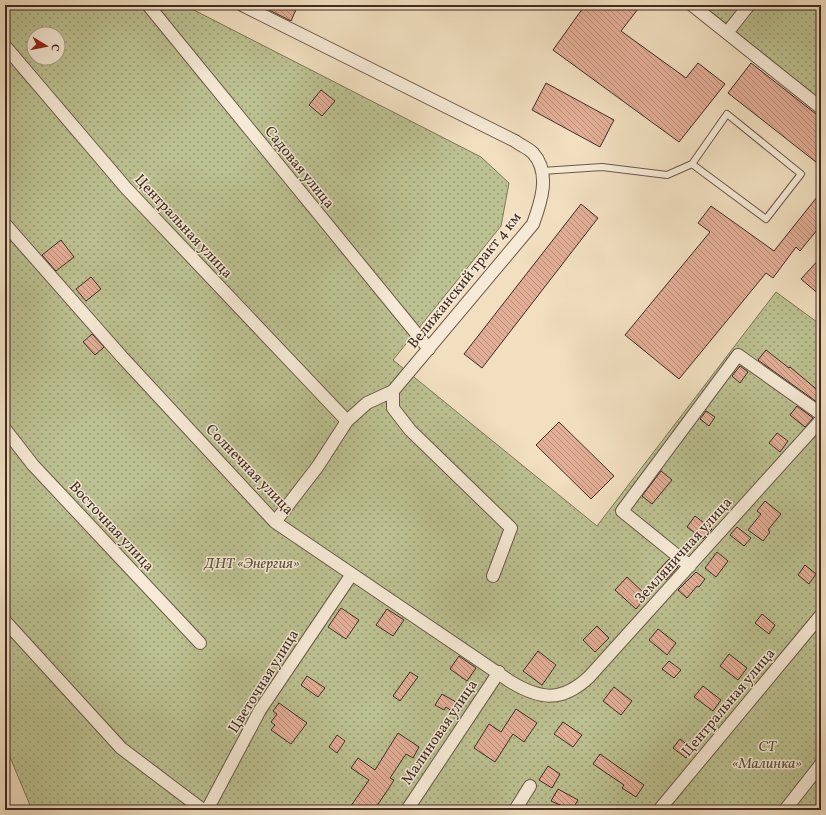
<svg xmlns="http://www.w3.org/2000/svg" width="826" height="815" viewBox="0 0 826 815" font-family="Vollkorn,serif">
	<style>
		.garden { fill: url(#garden-dots); stroke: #7e765a; fill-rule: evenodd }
		.building { fill: url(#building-back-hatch); stroke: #3f2b24 }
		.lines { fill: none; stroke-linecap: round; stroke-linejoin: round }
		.service-casing { stroke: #6c584b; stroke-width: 8 }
		.minor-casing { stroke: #6c584b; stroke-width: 14 }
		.service { stroke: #f6ead6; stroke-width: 6 }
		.minor { stroke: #f6ead6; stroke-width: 12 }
		.labels { text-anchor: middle; stroke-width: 3; stroke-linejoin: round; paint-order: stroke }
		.street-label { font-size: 15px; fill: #3f2b24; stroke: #f6ead6 }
		.park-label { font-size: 15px; font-style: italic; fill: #5e503f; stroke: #f6ead6 }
	</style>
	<defs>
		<pattern id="garden-dots" width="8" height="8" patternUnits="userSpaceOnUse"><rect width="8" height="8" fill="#bcc191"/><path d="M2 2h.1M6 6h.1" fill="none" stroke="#9a9d76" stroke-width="1.8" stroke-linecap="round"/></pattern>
		<pattern id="building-back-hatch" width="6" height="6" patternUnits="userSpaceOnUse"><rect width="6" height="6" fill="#e3ae97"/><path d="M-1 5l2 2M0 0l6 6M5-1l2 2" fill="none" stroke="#b98e7b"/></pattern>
	</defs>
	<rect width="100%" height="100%" fill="#f1dfc0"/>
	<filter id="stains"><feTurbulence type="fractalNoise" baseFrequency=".005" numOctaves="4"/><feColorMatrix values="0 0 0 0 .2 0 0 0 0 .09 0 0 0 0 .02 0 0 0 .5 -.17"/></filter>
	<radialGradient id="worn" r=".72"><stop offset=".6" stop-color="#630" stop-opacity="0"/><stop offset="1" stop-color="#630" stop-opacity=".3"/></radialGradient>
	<path class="garden" d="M5 5H184L481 157 509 183 501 226 393 360 597 526 776 292 821 325V810H32L5 745ZM34 34H58V58H34Z
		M703 5H821V100Z"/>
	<path class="building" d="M259 5H298L291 21Z
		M585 5H641L621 31 686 78 698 63 725 84 679 142 553 50Z
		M751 63 821 118V166L728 93Z
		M546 83 614 120 600 147 532 110Z
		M321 90 335 101 322 116 309 105Z
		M821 192V225L800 251 796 247 773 278 766 273 679 379 625 335 710 232 698 223 711 206 774 251Z
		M581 204 598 218 482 368 464 354Z
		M61 240 74 257 56 271 42 255Z
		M821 257V296L801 279Z
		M91 277 101 289 86 301 76 289Z
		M92 334 104 347 95 355 83 342Z
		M766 350 789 368 790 367 821 393V405L758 360Z
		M740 366 748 372 740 383 732 376Z
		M797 406 813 418 805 427 790 415Z
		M706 411 715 417 709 426 700 419Z
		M559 422 614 476 591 499 536 445Z
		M777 433 788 441 780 452 769 443Z
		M661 471 672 480 652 504 642 496Z
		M765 501 781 514 768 530 770 532 763 541 748 530 761 514 757 511Z
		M695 516 712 529 703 539 687 527Z
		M737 527 751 538 744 546 730 535Z
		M717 552 728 561 716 577 705 568Z
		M669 559 678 567 666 580 657 572Z
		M805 565 816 574 809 584 798 575Z
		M696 572 705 579 699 587 697 586 687 598 678 590Z
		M627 577 647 596 636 609 615 590Z
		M341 608 359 620 346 639 328 627Z
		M387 609 404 620 393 636 376 625Z
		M762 614 775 625 769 634 755 623Z
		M597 626 609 638 595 652 583 640Z
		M658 629 676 643 667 655 649 640Z
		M538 651 556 665 542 685 523 671Z
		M729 654 747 668 738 680 720 666Z
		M459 656 476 668 467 681 450 669Z
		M669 661 681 670 674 678 662 669Z
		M410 672 418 677 400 701 393 696Z
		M307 676 325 688 318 697 301 685Z
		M703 686 721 700 713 711 694 697Z
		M614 687 632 701 621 715 603 701Z
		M442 694 461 705 456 714 446 707 444 710 435 705Z
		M279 703 307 723 291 744 271 730 275 725 271 722 277 714 273 711Z
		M516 709 537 723 524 742 513 734 495 762 474 748 489 724 501 732Z
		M563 722 582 735 573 747 554 734Z
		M398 733 419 747 413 758 406 754 390 778 394 780 389 788 374 810H348L369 780 351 768 358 758 375 770Z
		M337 735 345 741 337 753 329 747Z
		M680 739 693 749 686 758 673 748Z
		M600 754 644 785 636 797 622 788 624 785 593 764Z
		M548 766 560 774 552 788 539 780Z
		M558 789 578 800 572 810 551 801Z"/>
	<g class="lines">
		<defs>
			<path id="service" d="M542 171 602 167 667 175 692 164 766 219 801 174 727 114 692 164"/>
			<path id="minor" d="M148 5 429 349
				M242 5 515 141C520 145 528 148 533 153 551 173 541 202 533 224L393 391V408L410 430 511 528 493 576
				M692 5 821 108
				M727 33 749 5
				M5 46 126 188 347 421
				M5 224 122 357 275 522 511 682C541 700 562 702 589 677L821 420
				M5 429 33 465 200 643
				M275 522 318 466 347 421 367 403 393 391
				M690 566 622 511 738 355 821 414
				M5 621 121 748 203 810
				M207 810 260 710 352 574
				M407 810 499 672
				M515 810 530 786
				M659 810 821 615
				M785 810 821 764"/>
		</defs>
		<use href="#service" class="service-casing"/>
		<use href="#minor" class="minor-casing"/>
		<use href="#service" class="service"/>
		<use href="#minor" class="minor"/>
	</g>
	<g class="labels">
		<g class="street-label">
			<text transform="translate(300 167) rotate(51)" y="5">Садовая улица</text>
			<text transform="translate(184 226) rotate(47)" y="5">Центральная улица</text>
			<text transform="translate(464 280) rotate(-51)" y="5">Велижанский тракт 4 км</text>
			<text transform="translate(250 469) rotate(46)" y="5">Солнечная улица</text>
			<text transform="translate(112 526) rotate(47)" y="5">Восточная улица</text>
			<text transform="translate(683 550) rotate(-48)" y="5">Земляничная улица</text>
			<text transform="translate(263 681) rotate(-58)" y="5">Цветочная улица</text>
			<text transform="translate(728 702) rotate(-50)" y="5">Центральная улица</text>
			<text transform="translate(439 732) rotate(-56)" y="5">Малиновая улица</text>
		</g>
		<g class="park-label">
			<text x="252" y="568">ДНТ «Энергия»</text>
			<text x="767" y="751">CТ<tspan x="767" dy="17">«Малинка»</tspan></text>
		</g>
	</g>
	<rect width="826" height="815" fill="none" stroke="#f1dfc0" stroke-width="20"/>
	<rect x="6" y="6" width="814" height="803" fill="none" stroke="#3f2b24" stroke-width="2"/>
	<rect x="10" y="10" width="806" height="795" fill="none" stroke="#3f2b24"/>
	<g transform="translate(46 46) rotate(100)"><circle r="19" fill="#f6ead6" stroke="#ad9e8f"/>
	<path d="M0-3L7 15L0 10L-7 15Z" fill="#8f2418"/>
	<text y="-6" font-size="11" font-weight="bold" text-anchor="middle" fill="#3f2b24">С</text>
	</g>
	<rect width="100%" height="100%" filter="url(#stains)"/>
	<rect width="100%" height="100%" fill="url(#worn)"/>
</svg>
